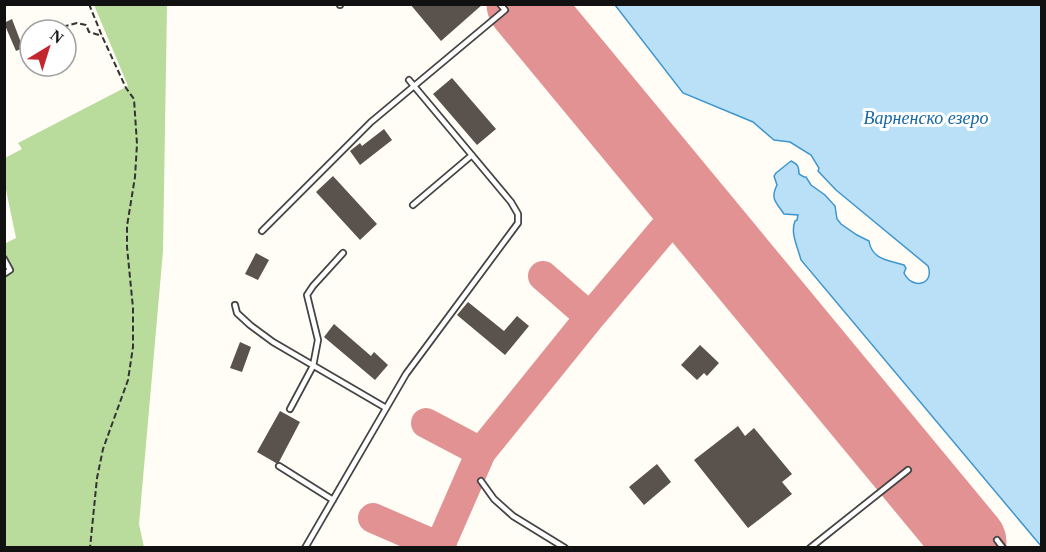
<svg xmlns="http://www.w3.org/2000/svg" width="1046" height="552" viewBox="0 0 1046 552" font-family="'Times New Roman',serif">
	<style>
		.forest { fill: #b9dc9c }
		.water { fill: #b9e0f7; stroke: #3f96cf; stroke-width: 1.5 }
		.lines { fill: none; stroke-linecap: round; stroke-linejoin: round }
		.taxiway { stroke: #e29292; stroke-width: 30 }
		.runway { stroke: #e29292; stroke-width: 75 }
		.building { fill: #5a524d }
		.service-casing { stroke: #444; stroke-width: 8 }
		.path { stroke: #333; stroke-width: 2; stroke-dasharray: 6 3; stroke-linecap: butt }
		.service { stroke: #fff; stroke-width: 4.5 }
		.labels { text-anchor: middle; stroke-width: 6; stroke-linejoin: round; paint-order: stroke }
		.water-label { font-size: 18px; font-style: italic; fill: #1768a6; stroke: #fff }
	</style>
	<rect width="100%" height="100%" fill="#fffdf5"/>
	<path class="forest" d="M94 5H167L163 251 139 524 144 547 5 548 4 274 10 270 5 259 4 244 16 238 5 185V158L22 149 18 143 128 86Z"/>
	<path class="water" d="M615 5H1041V546L801 260C798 248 790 233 795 221L797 220 798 215 784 214C776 202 770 199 777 185L774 176 776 173 791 161C798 164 799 167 799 174L804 177H806L811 185 825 195 835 206 837 219 841 224 857 235 869 241C872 260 889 260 904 265L906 268 904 273C912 290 935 285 928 266L836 190 818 171 819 168 811 155 790 142 774 140 753 122 683 93Z"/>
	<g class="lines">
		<path class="taxiway" d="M543 276 590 317
			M426 423 481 452
			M373 518 442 548
			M439 548 481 452 590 317 687 202"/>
		<path class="runway" d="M524 4 969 542"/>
	</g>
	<path class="building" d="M410 4H483L441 41Z
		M12 19 23 48 16 51 4 23Z
		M452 78 496 129 477 145 433 94Z
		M384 129 392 140 360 165 350 151 360 143 362 146Z
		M333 176 377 224 360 240 316 192Z
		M256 253 269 260 258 280 245 274Z
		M468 302 504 331 517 316 529 326 505 355 457 315Z
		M334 324 371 356 374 352 388 365 375 380 324 337Z
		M240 342 251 347 242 372 230 368Z
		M700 345 719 363 707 376 704 373 697 380 681 365Z
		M280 411 300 422 279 462 276 463 257 452Z
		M738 426 745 436 754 428 792 474 782 482 792 494 748 528 694 460Z
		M657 464 671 482 644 505 629 487Z"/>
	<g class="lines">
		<defs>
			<path id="service" d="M340 4V5
				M413 205 472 155
				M262 231 371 122 505 10 500 4
				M4 259 10 270 4 274
				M235 305 237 313 250 325 273 342 386 408
				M290 409 313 366 318 340 307 295 313 286 343 253
				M279 466 333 500
				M481 481 494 499 513 516 565 548
				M997 540 1003 548
				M305 548 406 374 518 223V214L511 202 409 80
				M810 548 908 470"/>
		</defs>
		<use href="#service" class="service-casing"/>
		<path class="path" d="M89 4 102 36 126 88 134 99 137 144 135 177 127 226V247L133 308V347L128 380 103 449 97 478 90 548
			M36 29H54L77 23 86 25 89 32 102 36"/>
		<use href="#service" class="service"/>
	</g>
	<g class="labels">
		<g class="water-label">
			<text x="926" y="124">Варненско езеро</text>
		</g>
	</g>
	<rect width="1046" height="552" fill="none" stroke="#111111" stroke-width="12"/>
	<g transform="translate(48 48) rotate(38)"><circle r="28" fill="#ffffff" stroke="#a0a0a0" stroke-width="1.5"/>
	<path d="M0-4.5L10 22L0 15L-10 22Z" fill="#c4262e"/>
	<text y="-9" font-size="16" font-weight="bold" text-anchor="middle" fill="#111111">N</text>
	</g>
</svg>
